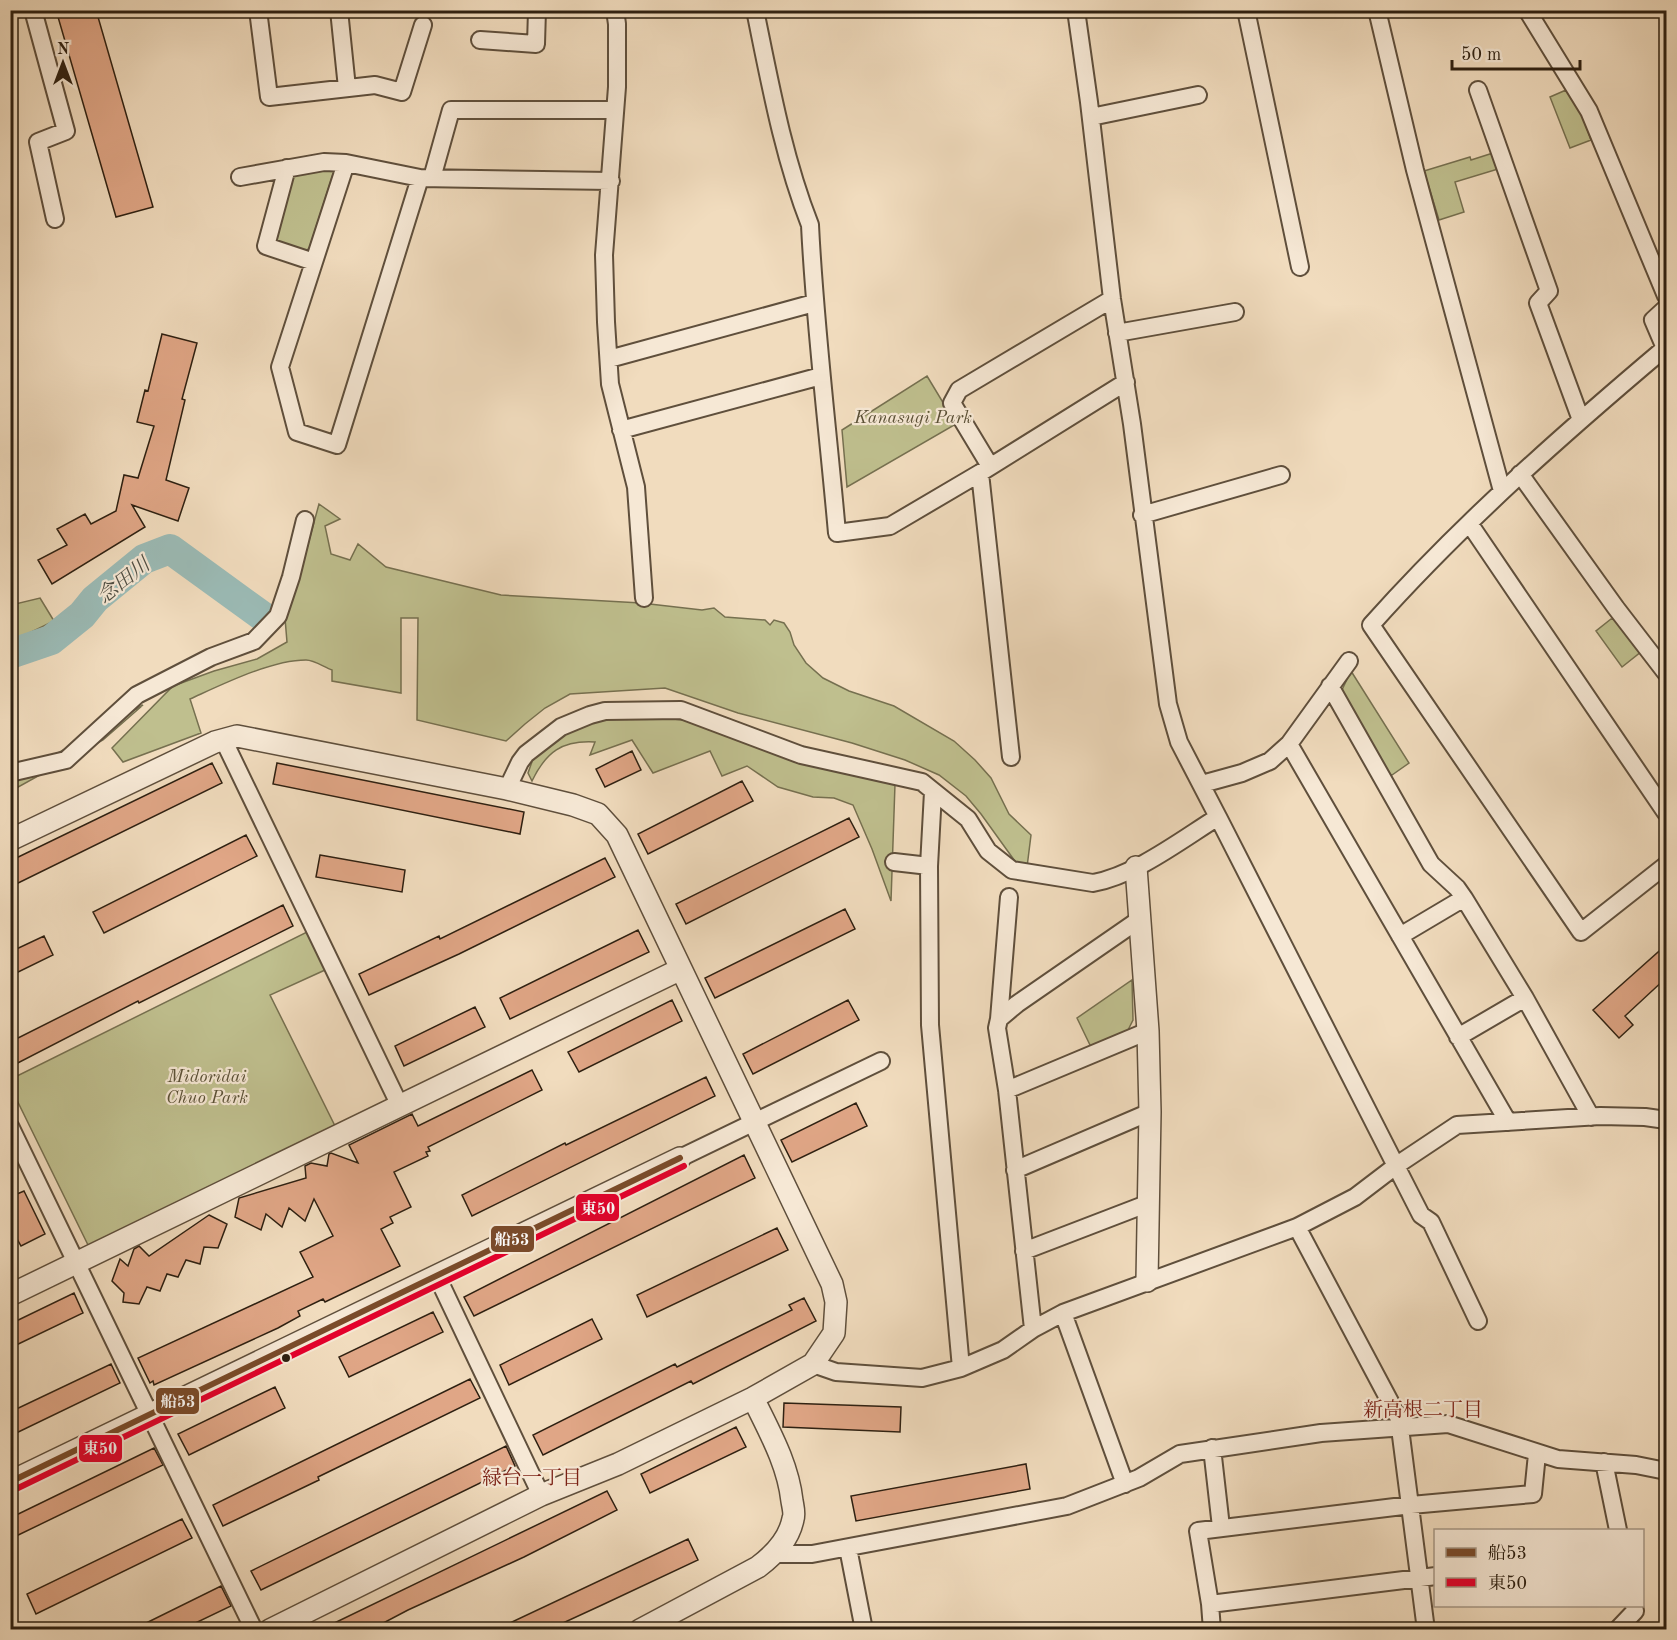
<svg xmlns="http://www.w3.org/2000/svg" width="1677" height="1640" viewBox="0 0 1677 1640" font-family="'Old Standard TT','Noto Serif JP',serif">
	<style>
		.green { fill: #bfbf8e; stroke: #767050; stroke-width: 1.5 }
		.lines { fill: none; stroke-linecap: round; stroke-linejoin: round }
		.river { stroke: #9bbbb6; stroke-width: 30 }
		.building { fill: #e0a686; stroke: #2e2011; stroke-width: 1.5 }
		.minor-casing { stroke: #5f4f3c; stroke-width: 20 }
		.tertiary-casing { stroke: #5f4f3c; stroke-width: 24 }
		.minor { stroke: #f6e8d5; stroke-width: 16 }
		.tertiary { stroke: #f6e8d5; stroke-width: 21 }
		.bus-1-casing { stroke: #f6e8d5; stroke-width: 10 }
		.bus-2-casing { stroke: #f6e8d5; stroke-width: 10 }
		.bus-1 { stroke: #7a4b2a; stroke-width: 6 }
		.bus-2 { stroke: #e4002b; stroke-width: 6 }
		.bus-dot { fill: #2e2011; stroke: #f6e8d5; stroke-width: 2 }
		.labels { text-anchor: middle; stroke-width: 4.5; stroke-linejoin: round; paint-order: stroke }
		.park-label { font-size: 18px; font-style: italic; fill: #5a5036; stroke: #f6e8d5 }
		.water-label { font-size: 20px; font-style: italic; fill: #4f4e43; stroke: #f6e8d5 }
		.neighbourhood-label { font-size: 20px; fill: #7a1f14; stroke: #f6e8d5 }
		.line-badge { stroke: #f6e8d5; stroke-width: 2 }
		.badge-label { font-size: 16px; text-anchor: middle; font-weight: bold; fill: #fff }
	</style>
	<rect width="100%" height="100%" fill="#f1dcbe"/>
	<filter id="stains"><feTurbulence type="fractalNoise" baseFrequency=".00333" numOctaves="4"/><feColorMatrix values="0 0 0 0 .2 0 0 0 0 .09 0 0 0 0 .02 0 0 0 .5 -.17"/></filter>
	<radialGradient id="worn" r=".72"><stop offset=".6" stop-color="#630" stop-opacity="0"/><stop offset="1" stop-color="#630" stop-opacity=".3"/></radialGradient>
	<path class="green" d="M1566 90 1582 115 1591 140 1570 148 1550 97Z
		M1493 153 1498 169 1455 182 1464 212 1439 220 1424 171 1470 157 1471 160Z
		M328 165 334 171 309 249 301 252 277 244 274 237 292 177 298 173Z
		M927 376 956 424 847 487 842 430Z
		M319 504 340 519 325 526 331 554 350 560 358 544 386 567 501 595 641 603 702 610 714 608 725 617 765 620 770 625 774 620 784 623 790 632 794 645 806 663 823 678 849 691 894 706 954 741 975 760 991 778 1009 814 1031 835 1027 867 1017 864 981 814 966 796 939 775 905 760 852 743 738 713 665 688 570 694 545 708 525 724 506 741 417 720 418 618H401V693L332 681V670C324 667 314 660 306 660 271 660 221 685 190 699L201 733 123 762 112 748 173 686 214 671 257 659 287 642 285 618 301 570Z
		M40 598 54 621 11 642V605Z
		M1611 619 1619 620 1642 651 1622 667 1596 631Z
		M1351 671 1409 763 1392 775 1384 773 1340 694Z
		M143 705 103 740 11 791 10 780Z
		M629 714 691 721 798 763 895 784 891 901 872 849 853 805 834 798 813 797 778 787 747 766 722 776 710 751 653 773 632 740 590 755 595 742C562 740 546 752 532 781L528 773 534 756 580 724Z
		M309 931 325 970 270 995 336 1128 90 1249 11 1088V1079Z
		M1132 980 1133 1020 1127 1032 1091 1047 1077 1018Z"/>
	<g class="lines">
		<path class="river" d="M10 654 51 640 82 615 95 599 144 559 170 549 265 618"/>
	</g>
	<path class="building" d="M56 10H96L153 207 116 217Z
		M162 334 197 343 182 399 185 400 166 480 189 488 178 521 132 505 145 527 52 584 38 560 67 545 57 529 85 514 91 524 116 511 124 475 138 478 154 426 137 422 145 390 148 391Z
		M632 751 641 770 605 787 596 769Z
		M212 763 222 783 10 887V861Z
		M277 763 524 812 520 834 273 784Z
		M742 781 753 801 648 854 638 834Z
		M849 818 859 837 686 924 676 904Z
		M246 835 257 856 104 933 93 912Z
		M320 855 405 870 402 892 316 877Z
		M605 858 615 877 459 954 369 995 359 974 439 936 440 939Z
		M283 905 293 926 139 1003 138 1001 10 1067V1042Z
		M845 909 855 929 715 998 705 978Z
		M638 930 649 952 510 1019 500 998Z
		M44 936 53 955 10 976V952Z
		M1666 945V978L1625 1016 1633 1025 1619 1038 1593 1010Z
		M672 1000 682 1021 579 1072 568 1052Z
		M848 1000 859 1020 753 1074 743 1054Z
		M475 1007 485 1027 404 1066 395 1046Z
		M532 1070 542 1090 428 1147 430 1151 426 1152 428 1156 394 1172 411 1207 390 1217 393 1223 381 1229 400 1266 325 1302 323 1299 298 1311 300 1316 278 1328 154 1385 153 1381 150 1383 138 1358 313 1277 300 1252 333 1236 314 1199 305 1221 289 1208 282 1227 266 1214 261 1230 235 1217 239 1198 306 1178 305 1166 311 1163 327 1166 329 1154 331 1153 358 1163 349 1145 412 1114 418 1126Z
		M706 1077 715 1096 472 1216 462 1195 565 1143 566 1145Z
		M856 1103 867 1126 792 1162 781 1140Z
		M744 1155 755 1178 474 1316 464 1297Z
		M24 1191 45 1234 21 1246 10 1226V1197Z
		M209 1215 227 1224 218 1248 204 1247 200 1264 186 1260 178 1277 167 1274 160 1291 147 1287 139 1304 123 1302 124 1293 112 1281 120 1259 128 1266 134 1249 139 1246 149 1256Z
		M777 1228 788 1250 647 1317 637 1295Z
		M74 1293 83 1313 10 1348V1324Z
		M804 1298 816 1321 693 1384 691 1381 543 1455 533 1435 675 1364 677 1367 792 1310 789 1305Z
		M433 1312 443 1332 349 1377 339 1357Z
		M592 1319 602 1339 509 1385 500 1365Z
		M111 1364 120 1383 10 1436V1412Z
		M470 1379 480 1398 318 1477 319 1480 223 1526 213 1505Z
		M275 1387 285 1408 189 1455 178 1434Z
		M784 1403 901 1407 900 1432 783 1427Z
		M736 1427 746 1447 650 1493 641 1474Z
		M506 1446 515 1466 261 1590 251 1571Z
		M154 1448 163 1465 10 1539V1518Z
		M1026 1464 1030 1489 856 1521 851 1496Z
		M607 1491 617 1510 524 1557 408 1610 372 1629H322Z
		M182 1519 192 1538 36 1614 27 1594Z
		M688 1539 698 1560 602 1605 550 1629H497Z
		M221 1586 231 1606 183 1629H134Z"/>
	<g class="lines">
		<defs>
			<path id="minor" d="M33 10 66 131 38 142 55 219
				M258 10 269 97 375 85 402 92 423 25
				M339 10 347 88
				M615 10 617 24V87L604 255 606 322 610 384 636 487 644 598
				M755 10C770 83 783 156 810 225 815 328 828 430 837 533L890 526 980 473 1126 382
				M1246 10 1300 267
				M1377 10 1415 170 1502 491
				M1527 10 1589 111 1666 296
				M480 40 536 44 537 10
				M1478 90 1549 291 1538 303 1581 420
				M1091 117 1198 95
				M346 163 280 367 297 432 337 445 420 178
				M287 168 266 246 314 262
				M240 177 324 162 346 163 420 178 611 181
				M432 178 451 110H615
				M1666 308 1653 320 1665 348C1562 435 1461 524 1371 625L1581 932 1666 865
				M1117 333 1235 312
				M609 359 814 303
				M621 430 821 376
				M990 466 952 403 959 390 1112 299
				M980 473 1011 757
				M1520 474 1616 608 1666 673
				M1142 515 1281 475
				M1469 523 1666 813
				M1330 686 1431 864 1457 888 1464 898 1525 998 1591 1117
				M223 739 400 1106
				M1289 744 1508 1122
				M10 773 66 760 137 695 211 657 254 641 278 616 291 577 305 520
				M1202 784 1242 773 1270 761 1289 744 1349 661
				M507 789 520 762 526 754 561 727 590 715 605 711 681 710 801 755 922 782 968 819 988 851 1012 870 1093 883C1136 875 1181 840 1218 817L1179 742 1168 704 1132 424 1112 299 1089 102 1076 10
				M933 792 929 866 930 1025 961 1368
				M1218 817 1421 1215 1431 1222 1478 1321
				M894 862 929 866
				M1400 936 1464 898
				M999 1019 1009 897
				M1458 1037 1525 998
				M1007 1090 1148 1031
				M10 1126 254 1630
				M680 1158 881 1061
				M1015 1170 1150 1112
				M1297 1227 1404 1428
				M1024 1251 1149 1203
				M437 1276 541 1495
				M1063 1313 1125 1484
				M1033 1329 1007 1090 997 1028 999 1019 1017 1004 1140 919
				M813 1364 836 1372 922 1378 961 1368 1003 1350 1033 1329 1063 1313 1297 1227 1355 1197 1397 1165 1457 1125 1600 1116 1645 1117 1666 1120
				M1400 1428 1426 1630
				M1212 1448 1221 1527
				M1604 1462 1618 1530
				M848 1548 864 1630
				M775 1554H812L1067 1506 1139 1478 1180 1454 1321 1433 1448 1424 1558 1459 1636 1465 1666 1471
				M1210 1604 1436 1576
				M1212 1630 1210 1604 1198 1531 1411 1505 1533 1494 1537 1454
				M1617 1630 1635 1611 1634 1606"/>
			<path id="tertiary" d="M10 840 215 742 237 736 507 789 573 805 598 814 617 835 832 1284 836 1302 834 1333 813 1364 753 1398 618 1464 541 1495 270 1630
				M1136 867 1148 1031 1150 1112 1147 1281
				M10 1295 681 969
				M10 1482 680 1158
				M640 1630 758 1567C774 1555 789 1540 793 1519 795 1514 793 1507 792 1501 788 1464 769 1431 753 1398"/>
		</defs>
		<use href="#minor" class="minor-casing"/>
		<use href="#tertiary" class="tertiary-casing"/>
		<use href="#minor" class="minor"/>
		<use href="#tertiary" class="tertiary"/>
		<defs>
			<path id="bus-1" d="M10 1482 680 1158"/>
			<path id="bus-2" d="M14 1490 684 1166"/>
		</defs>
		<use href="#bus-1" class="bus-1-casing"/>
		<use href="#bus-2" class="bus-2-casing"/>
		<use href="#bus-1" class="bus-1"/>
		<use href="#bus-2" class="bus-2"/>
	</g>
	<circle class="bus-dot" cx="286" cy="1358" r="5"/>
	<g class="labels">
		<g class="park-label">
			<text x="913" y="423">Kanasugi Park</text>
			<text x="207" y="1082">Midoridai<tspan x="207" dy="21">Chuo Park</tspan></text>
		</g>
		<g class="water-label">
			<text transform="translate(123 580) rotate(-38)" y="7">念田川</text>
		</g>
		<g class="neighbourhood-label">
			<text x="1423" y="1416">新高根二丁目</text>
			<text x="532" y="1484">緑台一丁目</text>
		</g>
	</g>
	<g class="line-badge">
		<rect x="575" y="1193" width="45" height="29" rx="6" fill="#e4002b"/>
		<rect x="490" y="1225" width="45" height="28" rx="6" fill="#7a4b2a"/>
		<rect x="155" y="1387" width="45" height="28" rx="6" fill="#7a4b2a"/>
		<rect x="78" y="1434" width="45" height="29" rx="6" fill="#e4002b"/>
	</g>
	<g class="badge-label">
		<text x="598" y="1214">東50</text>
		<text x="512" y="1245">船53</text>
		<text x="178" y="1407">船53</text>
		<text x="100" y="1454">東50</text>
	</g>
	<rect width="1677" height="1640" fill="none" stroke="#f1dcbe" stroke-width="36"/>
	<rect x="12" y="12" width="1653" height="1616" fill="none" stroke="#2e2011" stroke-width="3"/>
	<rect x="18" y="18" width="1641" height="1604" fill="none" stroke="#2e2011" stroke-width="1.5"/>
	<rect x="1434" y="1529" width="210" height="78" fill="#f6e8d5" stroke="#a69887" stroke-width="1.5"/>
	<rect x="1446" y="1548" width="30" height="9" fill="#7a4b2a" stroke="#a69887" stroke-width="1.5"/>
	<text x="1488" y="1559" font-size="18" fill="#2e2011">船53</text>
	<rect x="1446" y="1578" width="30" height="9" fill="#e4002b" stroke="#a69887" stroke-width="1.5"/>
	<text x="1488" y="1589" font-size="18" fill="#2e2011">東50</text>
	<g transform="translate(63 63)" stroke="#f6e8d5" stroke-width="4.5" paint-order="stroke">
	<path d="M0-4.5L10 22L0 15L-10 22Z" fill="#2e2011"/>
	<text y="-9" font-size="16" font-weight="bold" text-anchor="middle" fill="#2e2011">N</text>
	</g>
	<path d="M1452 60v9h128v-9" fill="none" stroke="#2e2011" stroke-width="3"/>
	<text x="1461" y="60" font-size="18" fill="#2e2011" stroke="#f6e8d5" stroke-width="4.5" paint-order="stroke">50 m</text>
	<rect width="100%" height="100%" filter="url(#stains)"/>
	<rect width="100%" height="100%" fill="url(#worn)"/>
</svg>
